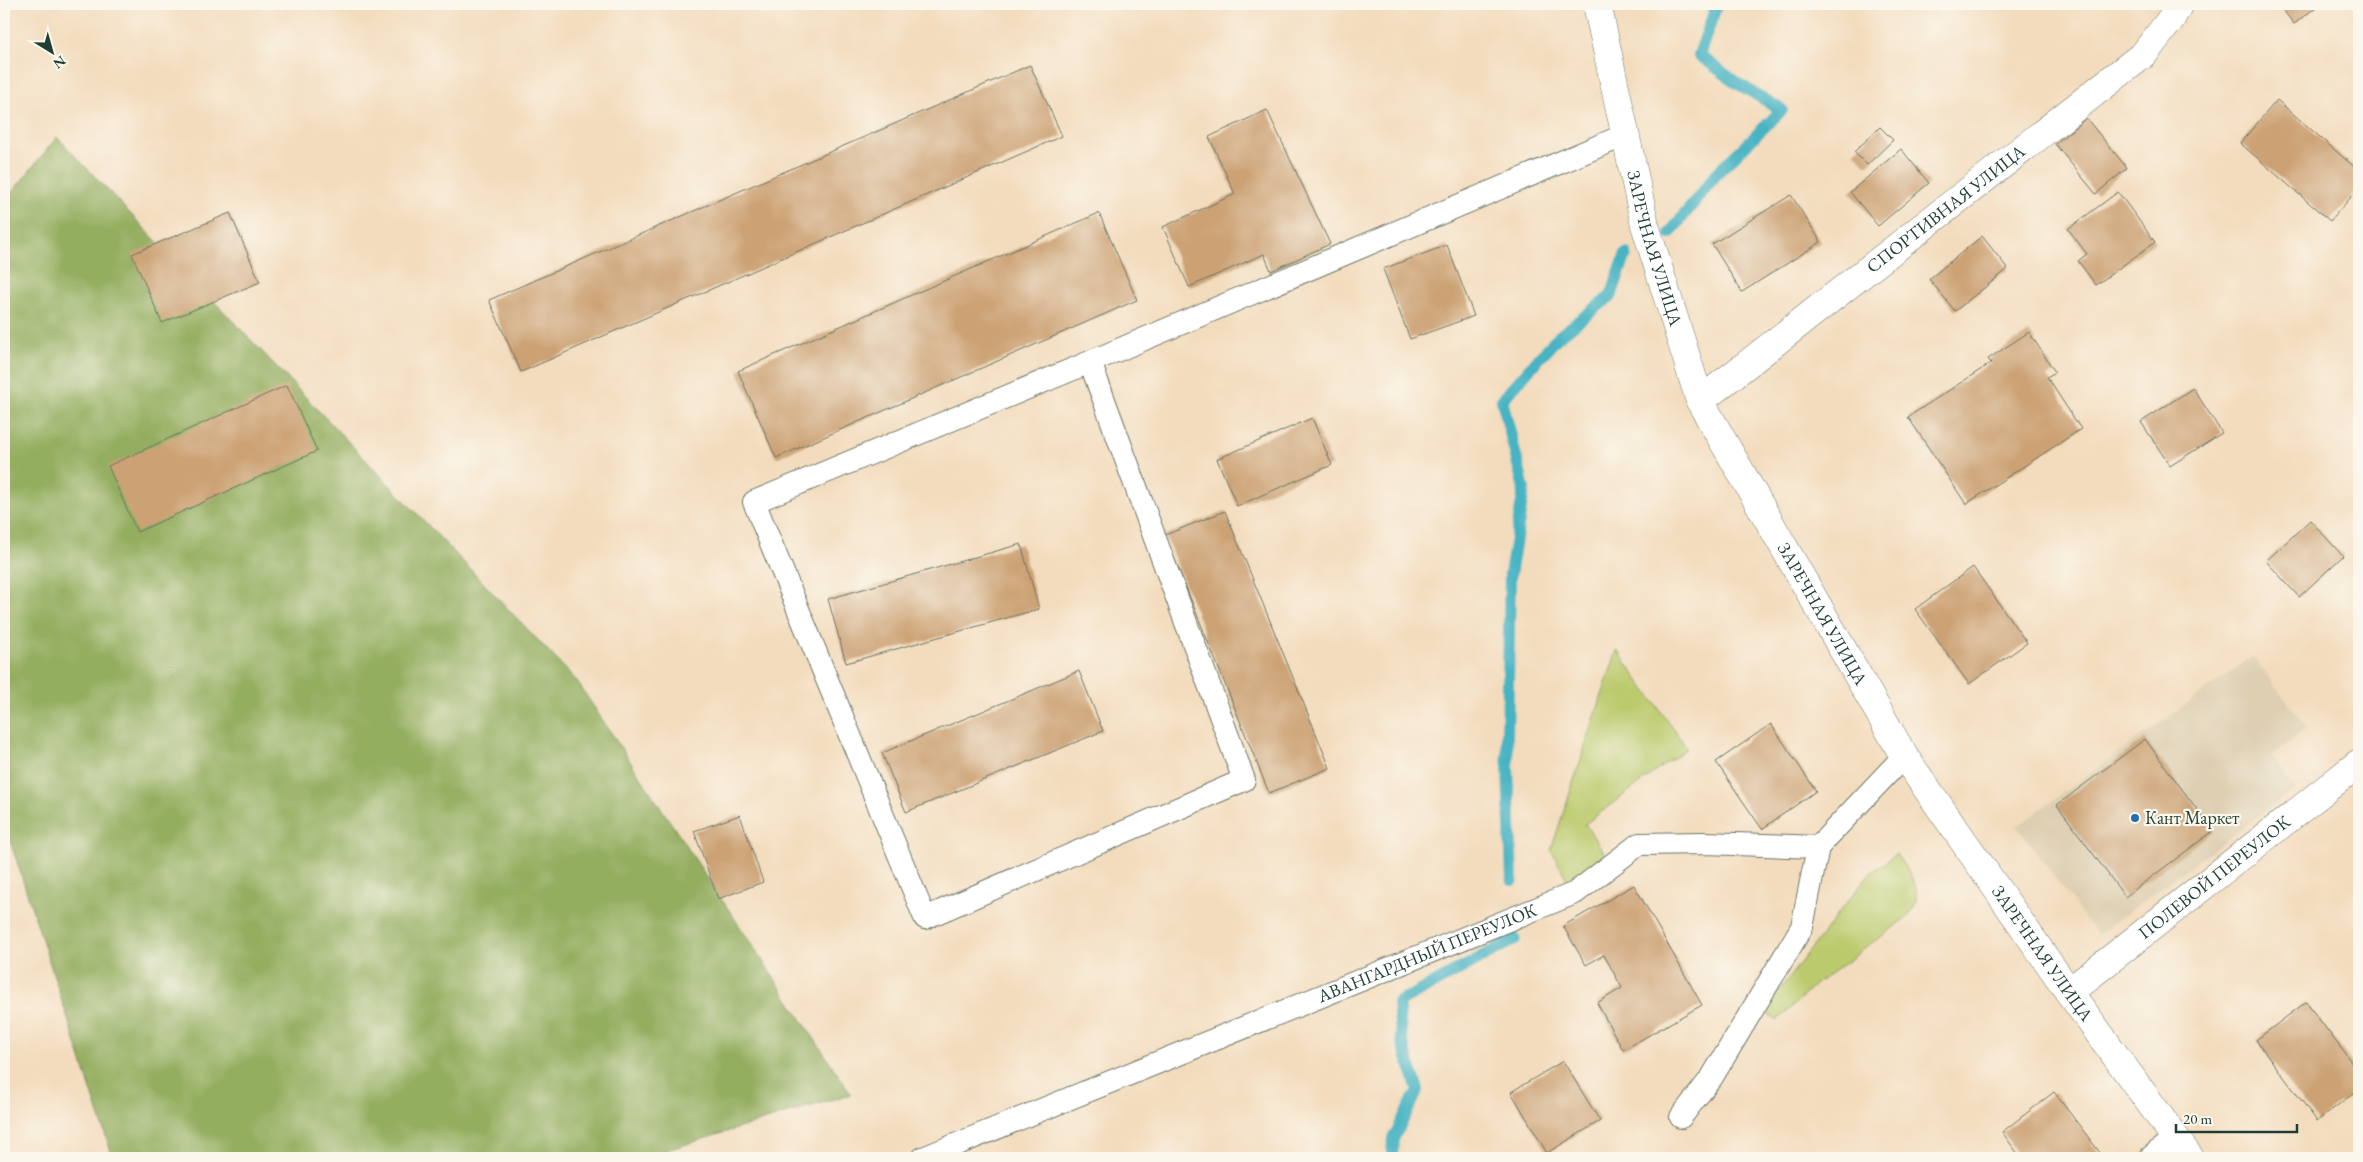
<svg xmlns="http://www.w3.org/2000/svg" width="2363" height="1162" viewBox="0 0 2363 1162" font-family="'EB Garamond',serif">
	<style>
		.built { fill: #decfb2 }
		.green { fill: #bbca6d; stroke: #6d8450 }
		.forest { fill: #94ae60; stroke: #5a764a }
		.lines { fill: none; stroke-linecap: round; stroke-linejoin: round }
		.stream { stroke: #46b3c3; stroke-width: 12 }
		.building { fill: #cca274 }
		.service-casing { stroke: #697564; stroke-width: 24 }
		.minor-casing { stroke: #697564; stroke-width: 29 }
		.secondary-casing { stroke: #697564; stroke-width: 29 }
		.service { stroke: #fff; stroke-width: 22 }
		.minor { stroke: #fff; stroke-width: 28 }
		.secondary { stroke: #fff; stroke-width: 28 }
		.poi-dot { fill: #1f6fb2; stroke: #fbf7ec; stroke-width: 2 }
		.labels { text-anchor: middle; stroke-width: 4.5; stroke-linejoin: round; paint-order: stroke }
		.street-label { font-size: 18px; fill: #1f3d34; stroke: #fbf7ec }
		.poi-label { font-size: 18px; fill: #1f3d34; stroke: #fbf7ec; text-anchor: start }
	</style>
	<rect width="100%" height="100%" fill="#fbf7ec"/>
	<filter id="ink" filterUnits="userSpaceOnUse"><feTurbulence type="fractalNoise" baseFrequency=".02" numOctaves="2"/><feDisplacementMap in="SourceGraphic" scale="10" xChannelSelector="R" yChannelSelector="G"/><feConvolveMatrix kernelMatrix="1 2 1 2 8 2 1 2 1" color-interpolation-filters="sRGB"/></filter>
	<filter id="wash" filterUnits="userSpaceOnUse"><feTurbulence type="fractalNoise" baseFrequency=".0096" numOctaves="4" result="noise"/><feDisplacementMap in="SourceGraphic" scale="20" xChannelSelector="R" yChannelSelector="G"/><feGaussianBlur stdDeviation="1.12" result="paint"/><feColorMatrix in="noise" values="0 0 0 0 0 0 0 0 0 0 0 0 0 0 0 0 0 1.4 0 .05"/><feComposite in="paint" operator="in"/></filter>
	<g filter="url(#wash)">
		<rect width="100%" height="100%" fill="#f3dcbd"/>
		<path class="built" d="M2253 656 2307 728 2271 756 2295 789 2097 935 2017 826Z"/>
		<path class="green" d="M1617 650 1687 748 1585 824 1606 856 1569 883 1551 850Z
			M1896 854C1912 877 1926 891 1908 917L1816 984 1777 1021 1764 1010 1868 875Z"/>
		<path class="forest" d="M57 137 576 680 851 1094 641 1158H113L4 822V202Z"/>
		<g class="lines">
			<path class="stream" d="M1670 233 1718 172 1782 110 1737 83 1699 55 1717 4
				M1512 880 1507 738 1510 575 1524 489 1502 400 1557 338 1611 296 1626 254
				M1392 1158 1393 1139 1418 1090 1402 1042 1398 1003 1515 939"/>
		</g>
		<g id="blocks">
			<path class="building" d="M2278 4H2320L2294 24Z
				M1030 65 1062 136 521 372 489 300Z
				M2277 100 2359 171V188L2330 221 2240 143Z
				M1267 110 1330 244 1271 271 1264 254 1189 287 1163 227 1235 194 1209 137Z
				M2086 118 2127 168 2096 194 2055 144Z
				M1880 127 1893 140 1867 165 1854 152Z
				M1901 149 1929 183 1878 226 1850 192Z
				M2118 192 2155 242 2096 285 2078 261 2087 254 2068 229Z
				M1791 195 1821 242 1742 292 1712 244Z
				M230 213 260 282 162 323 132 254Z
				M1099 213 1137 300 776 458 738 371Z
				M1982 236 2008 269 1955 311 1929 279Z
				M1447 245 1474 316 1410 339 1383 269Z
				M2029 332 2055 372 2047 377 2081 429 1966 504 1908 417 1991 363 1988 359Z
				M287 385 317 451 137 532 108 466Z
				M2193 388 2222 433 2170 466 2141 422Z
				M1312 418 1332 465 1237 506 1217 459Z
				M1225 511 1330 768 1269 793 1165 535Z
				M2310 520 2343 556 2299 597 2266 561Z
				M1021 544 1039 609 846 663 828 599Z
				M1973 567 2027 643 1969 684 1915 609Z
				M1079 671 1103 731 906 812 882 753Z
				M1771 724 1816 791 1762 829 1716 762Z
				M2145 739 2213 831 2125 897 2057 805Z
				M740 815 763 882 718 899 694 831Z
				M1634 885 1702 1005 1623 1050 1597 1003 1622 988 1604 955 1586 965 1563 926Z
				M2306 1002 2359 1072V1089L2317 1121 2256 1040Z
				M1563 1061 1600 1121 1547 1153 1511 1092Z
				M2054 1092 2104 1158H2021L2002 1132Z"/>
		</g>
	</g>
	<g filter="url(#ink)">
		<use href="#blocks" fill-opacity="0" stroke="#697564" stroke-width="1"/>
		<g class="lines">
			<defs>
				<g id="service">
					<path d="M1090 362 1244 780 925 918 754 502 1090 362 1625 135"/>
					<path d="M1681 1117 1712 1077 1802 927 1818 847"/>
					<path id="s1" d="M923 1158 1575 893 1639 844 1705 843 1818 847 1904 756"/>
					<path d="M2150 1158 2175 1137"/>
				</g>
				<g id="minor">
					<path id="s2" d="M1700 401 2144 54 2171 19 2179 4"/>
					<path id="s3" d="M2069 992 2359 763"/>
				</g>
				<g id="secondary">
					<path id="s4" d="M1597 4 1645 225 1700 401 1904 756 2069 992 2190 1158"/>
				</g>
			</defs>
			<use href="#service" class="service-casing"/>
			<use href="#minor" class="minor-casing"/>
			<use href="#secondary" class="secondary-casing"/>
			<use href="#service" class="service"/>
			<use href="#minor" class="minor"/>
			<use href="#secondary" class="secondary"/>
		</g>
	</g>
	<circle class="poi-dot" cx="2135" cy="818" r="5"/>
	<g class="labels">
		<g class="street-label">
			<text dy="6" stroke="none"><textPath href="#s2" startOffset="312">СПОРТИВНАЯ УЛИЦА</textPath></text>
			<text dy="6" stroke="none"><textPath href="#s4" startOffset="251">ЗАРЕЧНАЯ УЛИЦА</textPath></text>
			<text dy="6" stroke="none"><textPath href="#s4" startOffset="656">ЗАРЕЧНАЯ УЛИЦА</textPath></text>
			<text dy="6" stroke="none"><textPath href="#s3" startOffset="185">ПОЛЕВОЙ ПЕРЕУЛОК</textPath></text>
			<text dy="6" stroke="none"><textPath href="#s1" startOffset="544">АВАНГАРДНЫЙ ПЕРЕУЛОК</textPath></text>
			<text dy="6" stroke="none"><textPath href="#s4" startOffset="1061">ЗАРЕЧНАЯ УЛИЦА</textPath></text>
		</g>
		<g class="poi-label">
			<text x="2145" y="824">Кант Маркет</text>
		</g>
	</g>
	<rect width="2363" height="1162" fill="none" stroke="#fbf7ec" stroke-width="20"/>
	<g transform="translate(52 52) rotate(143)" stroke="#fbf7ec" stroke-width="4" paint-order="stroke">
	<path d="M0-4L9 19L0 12L-9 19Z" fill="#1f3d34"/>
	<text y="-8" font-size="14" font-weight="bold" text-anchor="middle" fill="#1f3d34">N</text>
	</g>
	<path d="M2176 1124v8h121v-8" fill="none" stroke="#1f3d34" stroke-width="2.5"/>
	<text x="2183" y="1124" font-size="15" fill="#1f3d34" stroke="#fbf7ec" stroke-width="4" paint-order="stroke">20 m</text>
</svg>
